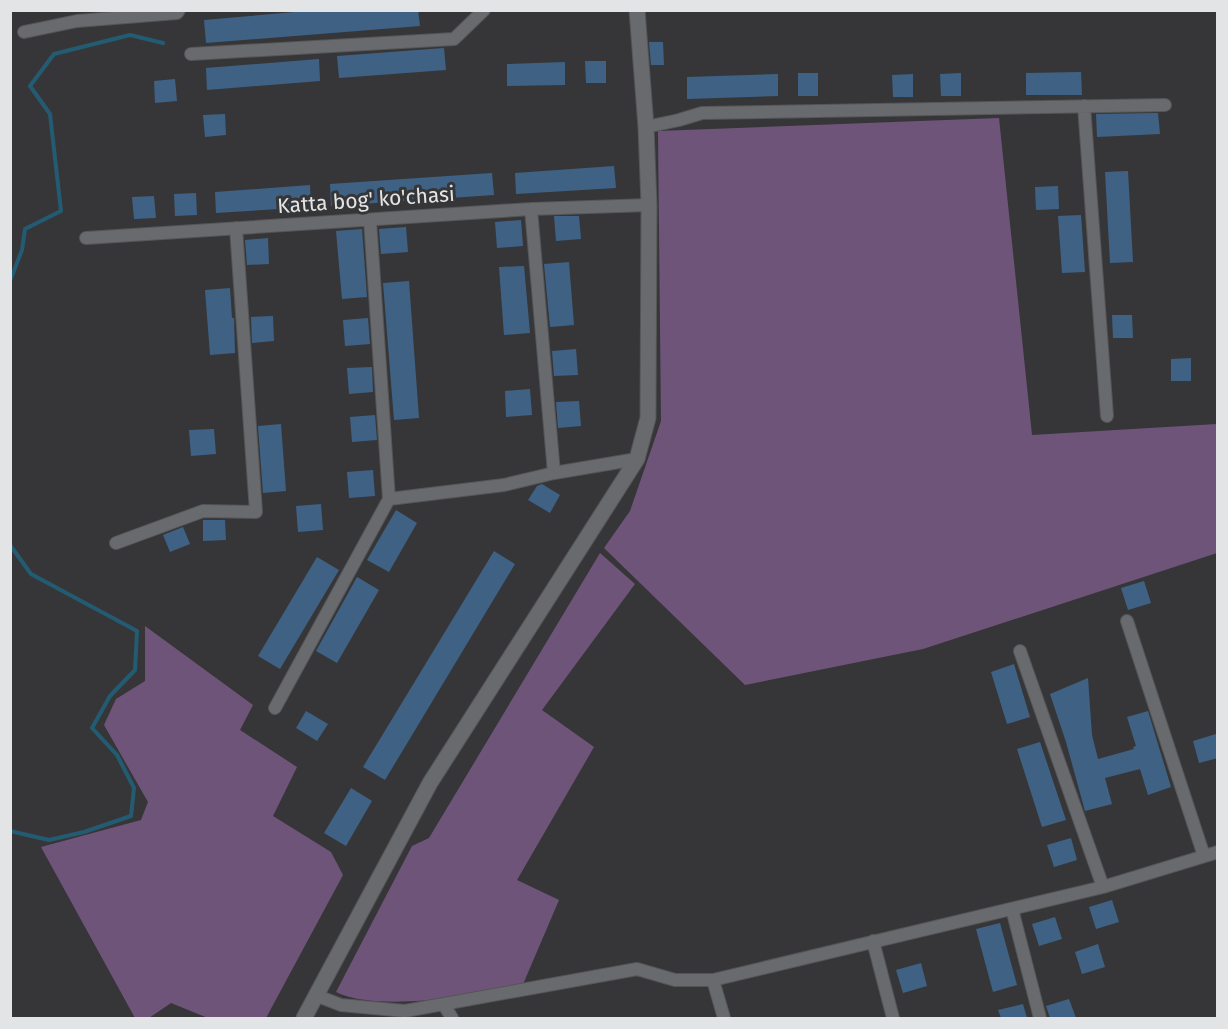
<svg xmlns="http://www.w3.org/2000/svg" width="1228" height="1029" viewBox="0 0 1228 1029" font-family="'Fira Sans',sans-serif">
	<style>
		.green { fill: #6f547a }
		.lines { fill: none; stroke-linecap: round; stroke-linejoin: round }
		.stream { stroke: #235c72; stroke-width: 4 }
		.building { fill: #3f6284 }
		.street-casing { stroke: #545557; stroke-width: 14 }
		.secondary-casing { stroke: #545557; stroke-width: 17 }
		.street { stroke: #696a6d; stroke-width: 12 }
		.secondary { stroke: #696a6d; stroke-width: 15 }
		.labels { text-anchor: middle; stroke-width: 6; stroke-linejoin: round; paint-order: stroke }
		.street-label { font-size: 21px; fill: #e3e4e5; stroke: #363639 }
	</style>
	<rect width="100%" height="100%" fill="#363639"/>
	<path class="green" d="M999 118 1032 435 1217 424V553L923 649 745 685 604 548 630 511 661 421 658 131Z
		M600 553 635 584 542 710 594 747 517 880 559 900 521 989C472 994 379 1013 336 992L412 846 429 838Z
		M145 626 253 705 240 730 297 767 273 816 331 852 343 875 266 1018H208L171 1003 149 1018H135L41 847 141 820 148 802 104 725 116 699 145 681Z"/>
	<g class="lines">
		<path class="stream" d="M10 281 22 250 25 229 61 211 50 114 30 86 54 54 130 35 163 43
			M10 545 31 574 137 631 135 670 110 696 92 728 117 755 134 788 131 816 84 832 49 840 10 831"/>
	</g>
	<path class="building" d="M318 10H418L420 26 206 43 204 20Z
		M649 42H663L664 65H651Z
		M444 48 446 70 339 78 337 56Z
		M319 59 320 81 207 90 206 68Z
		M585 61H606V83H586Z
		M565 62V85L507 86V64Z
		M1081 72 1082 95H1026V73Z
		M798 73H818V96H798Z
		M961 73V96H941L940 74Z
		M778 74V96L687 99V77Z
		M913 74V97H893L892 75Z
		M175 79 177 101 155 103 154 81Z
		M1158 113 1160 134 1097 137 1096 114Z
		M225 114 226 135 205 137 203 115Z
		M614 166 616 188 516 194 515 173Z
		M1128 171 1133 262 1110 263 1105 172Z
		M492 173 494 195 331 206 330 184Z
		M310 185 311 207 216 213 215 192Z
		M1058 186 1059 209 1036 210 1035 187Z
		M196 193 197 215 175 216 174 194Z
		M154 196 156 218 134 219 132 197Z
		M1081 215 1085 272 1062 273 1058 216Z
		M554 216H579L581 239 556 241Z
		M521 220 523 246 497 248 495 222Z
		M406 227 408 252 381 254 379 229Z
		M362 229 367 297 342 299 336 231Z
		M268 238 269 264 247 265 245 240Z
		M569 262 574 325 550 327 544 264Z
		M524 266 530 333 504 335 499 267Z
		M409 281 419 418 394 420 383 283Z
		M230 288 232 318H234L235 353 210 355 205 290Z
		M1112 315H1132L1133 338H1113Z
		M273 316 274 341 252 343 251 317Z
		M368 318 370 344 345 346 343 320Z
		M576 349 578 375 554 376 552 351Z
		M1191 358V381H1171V359Z
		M372 367 373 392 349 394 347 368Z
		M530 389 532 415 506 417 505 391Z
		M579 401 581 426 558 428 556 402Z
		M375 415 377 440 352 442 350 417Z
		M281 424 286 491 263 493 258 426Z
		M214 429 216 454 191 456 189 430Z
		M373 470 375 496 349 498 347 472Z
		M542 484 560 495 550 513 528 500 537 486Z
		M321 504 323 530 298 532 296 506Z
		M396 510 417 523 389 572 367 560Z
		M203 520H225L226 540 203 541Z
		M183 527 190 544 170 552 163 535Z
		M494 551 515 564 385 780 363 767Z
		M317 557 339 570 280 669 258 656Z
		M357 577 379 590 337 663 316 651Z
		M1144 581 1151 603 1128 610 1121 588Z
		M1014 664 1030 717 1007 724 991 672Z
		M1088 678 1092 735 1098 759 1134 749 1133 747 1136 746 1127 717 1148 711 1171 787 1148 795 1140 769 1105 778 1112 804 1085 811 1066 742 1050 694Z
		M306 711 328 724 317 741 296 728Z
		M1216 734 1218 758 1199 763 1193 741Z
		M1040 742 1066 820 1042 827 1017 749Z
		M351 788 372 801 346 846 324 833Z
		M1071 838 1077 860 1054 867 1047 845Z
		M1112 900 1119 922 1096 929 1089 907Z
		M1055 917 1062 939 1039 946 1032 924Z
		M1000 923 1017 985 993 992 976 929Z
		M1098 944 1105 967 1082 974 1075 952Z
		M921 963 927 986 903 993 896 970Z
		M1069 999 1076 1018H1050L1046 1006Z
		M1023 1004 1027 1018H1001L998 1010Z"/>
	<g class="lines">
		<defs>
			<path id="street" d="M24 32 77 21 177 13 179 10
				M191 54 454 39 484 10
				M1084 106 1107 416
				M646 127 679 120 702 113 1165 105
				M531 209 554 473
				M86 238 531 209 649 205
				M389 499 504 485 554 473 637 459
				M116 543 203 511 256 512 236 228
				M1127 621 1204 856
				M1020 651 1103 887
				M275 708 389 499 370 220
				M1012 909 1040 1018
				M873 941 893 1018
				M713 980 724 1018
				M315 995 341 1005 405 1011 637 969 675 980H713L1103 887 1218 852
				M444 1005 452 1018"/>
			<path id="secondary" d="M304 1018 430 783 637 459 648 418 649 205 646 127 637 10"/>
		</defs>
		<use href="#street" class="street-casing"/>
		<use href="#secondary" class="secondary-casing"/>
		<use href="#street" class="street"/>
		<use href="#secondary" class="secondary"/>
	</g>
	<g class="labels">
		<g class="street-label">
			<text transform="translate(366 200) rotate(-4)" y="7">Katta bog' ko'chasi</text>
		</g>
	</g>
	<rect width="1228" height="1029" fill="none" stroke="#e3e4e5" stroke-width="24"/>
</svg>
